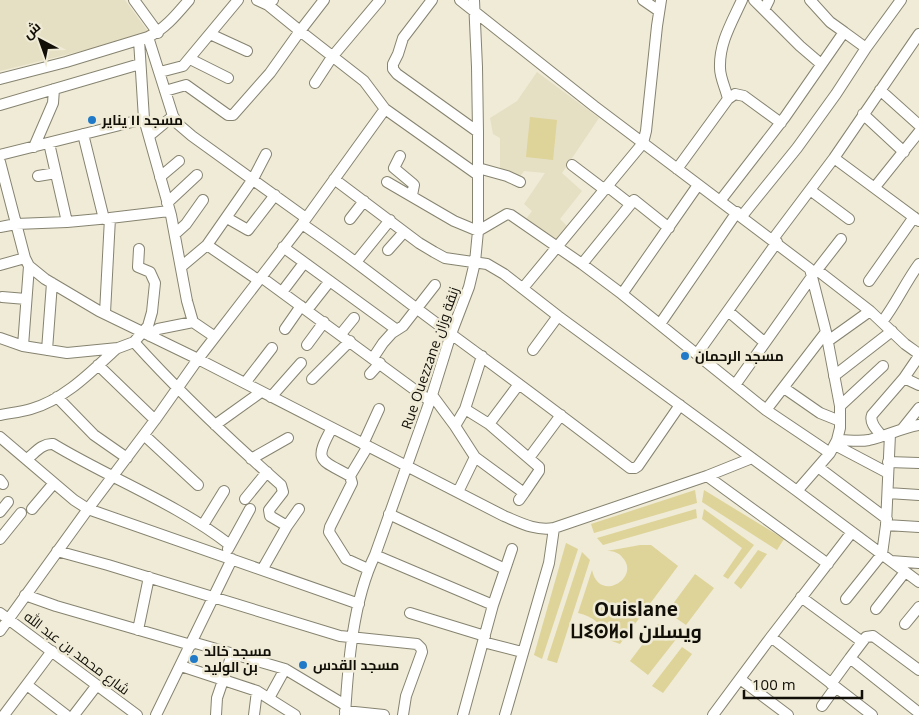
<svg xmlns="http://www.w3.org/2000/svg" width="919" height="715" viewBox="0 0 919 715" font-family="'Open Sans',Cairo,'Noto Sans Tifinagh',sans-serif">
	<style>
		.built { fill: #e5dfc3 }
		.green { fill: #ded398 }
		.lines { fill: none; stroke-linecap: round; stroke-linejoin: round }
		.minor-casing { stroke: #868370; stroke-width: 12 }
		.minor { stroke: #fff; stroke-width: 10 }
		.poi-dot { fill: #217ac8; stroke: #efebd6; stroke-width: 2 }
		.labels { text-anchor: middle; stroke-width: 5; stroke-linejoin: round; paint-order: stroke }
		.poi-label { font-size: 14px; font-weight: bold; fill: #110f08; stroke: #efebd6; text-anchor: start }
		.street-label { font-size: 14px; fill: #110f08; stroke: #efebd6 }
		.district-label { font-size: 19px; font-weight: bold; fill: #110f08; stroke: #efebd6 }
	</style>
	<rect width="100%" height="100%" fill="#efebd6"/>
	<path class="built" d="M0 0H125L150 34 0 71Z
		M537 72 599 118 562 173 582 191 560 219 568 227 554 242 526 219 532 211 524 204 545 173 524 171 519 178 500 172V138L493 134 490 118 517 101Z"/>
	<path class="green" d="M530 117 557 120 553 160 526 157Z
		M695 490 697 503 594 533 591 524Z
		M704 490 784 539 777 550 702 502Z
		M696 509 697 518 603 545 597 538Z
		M704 509 754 545 728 579 723 576 742 548 702 519Z
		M566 543 578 549 542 659 534 655Z
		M640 545H651L678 566 620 644 609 640C603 625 593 616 578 613L592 570C599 604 642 577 622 557 618 552 613 551 607 551Z
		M758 550 767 554 741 589 734 583Z
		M582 552 590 560 557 663 547 660Z
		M695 574 714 588 686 625 667 612Z
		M658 624 677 638 648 675 630 661Z
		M682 647 692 654 663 693 652 686Z"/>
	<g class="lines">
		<defs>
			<path id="minor" d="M134 0 158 33
				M257 0 268 5
				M273 0 268 5 300 31 324 0
				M432 0 403 38 398 54 393 64V69L397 74 478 132
				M460 0 594 106 810 269 826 332 840 406V428L837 440 830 453 797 491
				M643 0 659 11
				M754 0 800 46 821 64
				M810 0 830 22 844 32
				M764 10 769 0
				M210 34 247 51
				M148 37 173 116 178 124 192 136 306 218
				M139 40 144 119 171 215 187 301 193 322 215 337
				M866 48 901 0
				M190 59 228 78
				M160 72 183 66 238 0
				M0 79 66 62 148 37C165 29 177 14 189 0
				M315 83 332 57 380 0
				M880 90 919 125
				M165 91 186 85 228 115H233L270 73 300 31 364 81 385 109
				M728 99C726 89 720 78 720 68 719 43 732 22 742 0
				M0 105 140 64
				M863 114 904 152
				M83 134 104 219
				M149 136 173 116
				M49 143 67 222 110 218
				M34 147 53 103 54 89
				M0 155 144 119
				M400 156 394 168 412 183 414 185 412 195
				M834 158 919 221
				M0 162 25 258 29 266 45 279 99 311 198 359 504 516C521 523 535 531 554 528L707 476 752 458
				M572 165 605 190
				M478 168 507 176 520 182
				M677 169 728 99 735 94 744 96 781 123
				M38 176 56 173
				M160 177 179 161
				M334 179 419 243 434 252 445 258 487 264 504 274 558 316 797 491 919 582
				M387 182 454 221 478 231 507 214 511 215 582 264 622 294 766 410 830 453
				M607 186 630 204
				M875 187 919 132
				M810 190 849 219
				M720 201 785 117 844 32 866 48 836 94 797 148 742 216
				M167 203 197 175
				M227 218 248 230 275 195
				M350 219 364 201
				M302 224C353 258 401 298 451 334 511 378 571 423 630 468H635L638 466 680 405
				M0 227 16 224 67 222
				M175 234 186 224 203 200
				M773 239 834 158 919 34
				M207 245 258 280
				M283 247 397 330
				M388 250 404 232
				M356 262 390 220
				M582 264 634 200 669 228
				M0 265 25 258
				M181 267 207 245 253 179 266 154
				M817 270 870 311 905 344 919 354
				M261 277 430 401
				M869 281 914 217
				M523 288 643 143 646 131 657 26 661 0
				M282 292 304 263
				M622 294 698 185
				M2 297 26 299
				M307 310 329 282
				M728 311 764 342
				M105 313 110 218 169 211
				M882 322C896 304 905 283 919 264
				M660 324 737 212
				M285 329 301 306
				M341 334 354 318
				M150 336 158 329 193 322
				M0 338 23 346 67 353 118 348 134 342 148 326 152 312 155 283 150 272 138 267 139 249
				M828 341 870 311
				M134 342C180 393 230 440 281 485L283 492 269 510 270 516 287 526 299 509
				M307 345 324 322
				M23 346 29 266
				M47 350 52 283
				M533 350 558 316
				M697 354 777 242
				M919 356 904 378 919 385
				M373 358 383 343 392 333 403 326 435 285
				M98 365 155 420
				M370 374 380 363
				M834 376 892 331
				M312 379 350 341
				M245 383 272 348
				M735 385 813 275 841 239
				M784 388 820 413 840 421
				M432 395 455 426 465 409 482 356
				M57 397 94 435 127 458
				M271 397 301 363
				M840 406 883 366
				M465 409 489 424 539 467V471L524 493
				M766 410 826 332
				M0 415C10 413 21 412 31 409 64 400 92 371 117 348
				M489 424 519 384
				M215 425 261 392
				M455 426 475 457
				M332 428C313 462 320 459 350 476L368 446
				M903 428 919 408
				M144 435 198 485
				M882 436C877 430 869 423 872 415L904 378
				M0 437 74 500 88 509 359 604
				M837 440C848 440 859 442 869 440 886 436 902 428 919 425
				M363 444 379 409
				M835 445 888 473
				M529 458 561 415
				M27 459C35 453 42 443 53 444 111 479 176 503 230 545
				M251 459 288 438
				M888 462 919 463
				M818 467 887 519
				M350 476 352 483 330 527 329 532 346 559 368 569
				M707 476 828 564
				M0 480 3 484
				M458 492 475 457 524 493 519 500
				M888 493 919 495
				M245 499 267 472
				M32 509 54 483
				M0 512 8 502
				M389 514 505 569
				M203 525 224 491
				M886 525 919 527
				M0 539 21 513
				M228 549 250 509
				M57 551 108 565 340 636 417 644 421 648 422 652 406 696 403 715
				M375 555 493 605 512 549
				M891 561 919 563
				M262 570 287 526
				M25 595 56 606 191 645
				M801 597 861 641
				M846 599 882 554 886 525 890 434
				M876 609 905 572
				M0 613 137 715
				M410 613 485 636
				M905 624 919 607
				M138 630 149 577
				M0 631 88 509 155 420 198 359 302 224 385 109 478 175
				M771 637 872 715
				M192 642 285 669 345 705
				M483 642 522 652
				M850 658 866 637 873 636 919 670
				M181 666 257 691 295 715
				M740 679 788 715
				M831 684 850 658 918 712
				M27 685 66 715
				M269 698 285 669
				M822 706 835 688
				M345 711 384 715
				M4 715 52 651
				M74 715 97 685
				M156 715 232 559
				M216 715 217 698 232 654
				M254 715 257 691
				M345 715C348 665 353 600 375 555L432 395 451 334 469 287 475 262 478 231V132L477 67 474 0
				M463 715 493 605
				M505 715 549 563 554 528
				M713 715 771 637 852 532"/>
		</defs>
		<use href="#minor" class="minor-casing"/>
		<use href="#minor" class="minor"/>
	</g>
	<g class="poi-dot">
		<circle cx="92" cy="120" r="5"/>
		<circle cx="685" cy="356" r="5"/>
		<circle cx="194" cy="659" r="5"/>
		<circle cx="303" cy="665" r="5"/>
	</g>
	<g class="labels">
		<g class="poi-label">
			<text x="102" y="125">مسجد ١١ يناير</text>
			<text x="695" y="361">مسجد الرحمان</text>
			<text x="204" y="656">مسجد خالد<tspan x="204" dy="16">بن الوليد</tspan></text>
			<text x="313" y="670">مسجد القدس</text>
		</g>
		<g class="street-label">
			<text transform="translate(430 358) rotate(-71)" y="5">Rue Ouezzane زنقة وزان</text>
			<text transform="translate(77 653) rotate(37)" y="5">شارع محمد بن عبد الله</text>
		</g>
		<g class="district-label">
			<text x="636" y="616">Ouislane<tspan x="636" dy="22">ⵡⵉⵙⵍⴰⵏ ويسلان</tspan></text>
		</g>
	</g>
	<g transform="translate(40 40) rotate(319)" stroke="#efebd6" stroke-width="4" paint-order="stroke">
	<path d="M0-4L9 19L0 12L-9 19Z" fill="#110f08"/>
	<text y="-8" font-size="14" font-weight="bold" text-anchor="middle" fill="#110f08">ش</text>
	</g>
	<path d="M744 690v8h118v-8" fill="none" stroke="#110f08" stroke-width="2.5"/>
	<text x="752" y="690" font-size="15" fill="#110f08" stroke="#efebd6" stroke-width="4" paint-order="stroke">100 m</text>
</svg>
